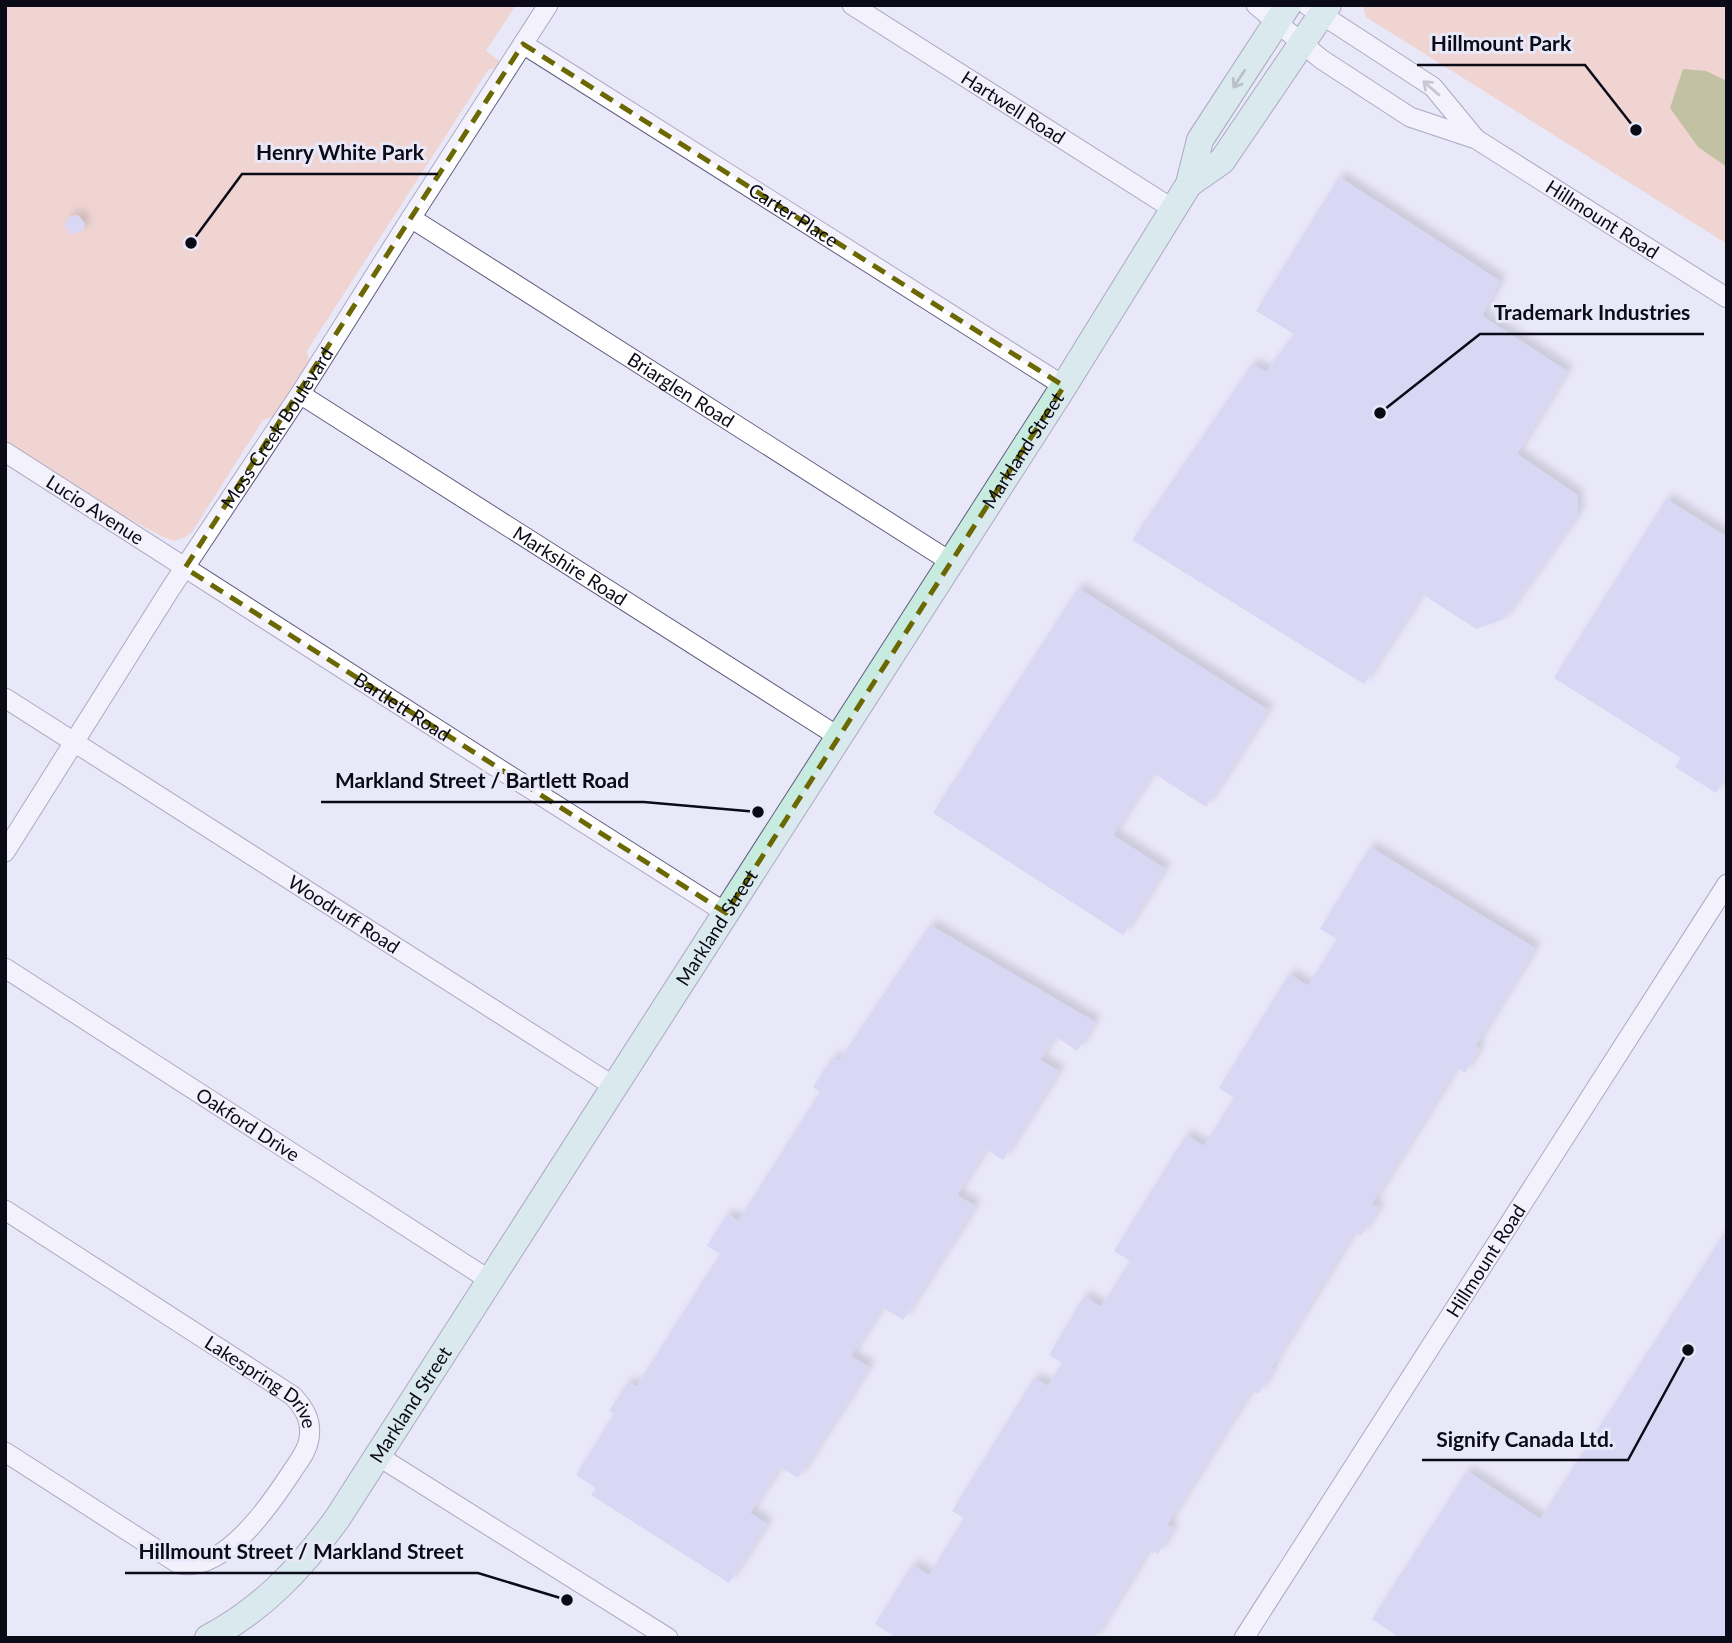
<svg xmlns="http://www.w3.org/2000/svg" width="1732" height="1643" viewBox="0 0 1732 1643" font-family="Lato,sans-serif">
	<style>
		.green { fill: #f6bca0 }
		.water { fill: #95933a }
		.building { fill: #c5c3eb; filter: url(#shadow) }
		.lines { fill: none; stroke-linecap: round; stroke-linejoin: round }
		.street-casing { stroke: #5f5d80; stroke-width: 21 }
		.secondary-casing { stroke: #5f5d80; stroke-width: 28 }
		.street { stroke: #fff; stroke-width: 19 }
		.secondary { stroke: #c8ebdf; stroke-width: 26 }
		.oneway { stroke: #7c918f }
		.oneway2 { stroke: #9d9da2 }
		.marked { fill: none; stroke: #6b6801; stroke-width: 5; stroke-dasharray: 14 9; stroke-linejoin: round }
		.labels { text-anchor: middle; stroke-width: 6; stroke-linejoin: round; paint-order: stroke }
		.street-label { font-size: 19px; fill: #0b0a17; stroke: #e9e8f9 }
		.leader { fill: none; stroke: #0b0a17; stroke-width: 2.5 }
		.callout-dot { fill: #0b0a17; stroke: #e9e8f9; stroke-width: 2.5 }
		.callout-label { font-size: 21px; text-anchor: middle; font-weight: bold; fill: #0b0a17; stroke: #e9e8f9; stroke-width: 6; stroke-linejoin: round; paint-order: stroke }
	</style>
	<defs>
		<filter id="shadow"><feDropShadow dx="6" dy="-6" stdDeviation="3.5" flood-color="#0004"/></filter>
	</defs>
	<rect width="100%" height="100%" fill="#e9e8f9"/>
	<path class="green" d="M5 5H516L486 51 502 63 500 66 488 70 307 351 309 362 275 416 263 420 192 532 185 537 174 541 163 537 124 516 5 440Z
		M1363 5H1727V244L1366 17Z"/>
	<path class="water" d="M1683 69 1706 71 1727 81V167L1698 147 1670 108Z"/>
	<path class="building" d="M1339 177 1500 281 1482 316 1567 371 1517 454 1577 495 1578 514 1504 619 1476 629 1422 594 1364 684 1132 540 1252 364 1266 372 1294 334 1256 311Z
		M78 215 85 224 82 232 70 234 65 226 68 217Z
		M1666 499 1727 537V775L1716 793 1675 767 1681 758 1554 678Z
		M1078 588 1268 710 1206 807 1153 773 1113 835 1165 869 1123 935 933 813Z
		M1370 847 1535 948 1475 1046 1479 1049 1465 1073 1456 1068 1372 1204 1379 1208 1361 1236 1354 1232 1271 1368 1273 1369 1258 1394 1251 1390 1167 1525 1173 1528 1158 1554 1149 1549 1095 1638H897L875 1624 912 1565 929 1575 964 1518 952 1511 1034 1378 1048 1386 1062 1363 1049 1355 1084 1296 1101 1307 1130 1261 1114 1251 1186 1135 1204 1146 1234 1098 1219 1088 1289 974 1308 986 1337 939 1320 929Z
		M930 925 1095 1022 1077 1051 1055 1036 1040 1060 1059 1071 1003 1160 986 1149 957 1195 975 1206 903 1320 882 1307 851 1356 869 1367 798 1478 780 1467 750 1513 767 1524 729 1583 591 1495 596 1488 576 1475 614 1414 609 1411 628 1382 636 1387 720 1254 707 1246 727 1214 738 1221 820 1092 813 1087 833 1057 839 1061Z
		M1727 1229V1638H1400L1372 1619 1467 1471 1540 1519Z"/>
	<g class="lines">
		<defs>
			<g id="street">
				<path id="s1" d="M852 5 1173 209"/>
				<path id="s2" d="M1256 5 1321 59 1410 117 1476 139 1727 298"/>
				<path d="M1307 5 1433 87 1475 138"/>
				<path id="s3" d="M523 44 1064 386"/>
				<path id="s4" d="M411 218 951 562"/>
				<path id="s5" d="M300 394 839 737"/>
				<path id="s6" d="M5 452 504 772 726 913"/>
				<path id="s7" d="M5 698 615 1087"/>
				<path id="s8" d="M5 852 171 588 300 394 411 218 548 5"/>
				<path id="s9" d="M5 968 491 1281"/>
				<path id="s10" d="M5 1210 293 1396C305 1409 312 1421 309 1439 307 1452 298 1462 291 1473 270 1505 224 1573 179 1564L5 1452"/>
				<path d="M378 1456 668 1638"/>
				<path id="s11" d="M1244 1638 1727 884"/>
			</g>
			<g id="secondary">
				<path d="M1189 184 1222 161 1328 5"/>
				<path id="s12" d="M208 1638C263 1609 301 1568 337 1519L1064 386 1189 184 1200 140 1288 5"/>
			</g>
		</defs>
		<use href="#street" class="street-casing"/>
		<use href="#secondary" class="secondary-casing"/>
		<use href="#street" class="street"/>
		<use href="#secondary" class="secondary"/>
	</g>
	<defs><path id="oneway-shaft" d="M-6 0H5M1.5-3L5.5 0L1.5 3" fill="none" stroke-width="1.6" stroke-linecap="round" stroke-linejoin="round" transform="scale(1.75)"/></defs>
	<use class="oneway" href="#oneway-shaft" transform="translate(1239 79) rotate(123)"/>
	<use class="oneway2" href="#oneway-shaft" transform="translate(1431 88) rotate(-139)"/>
	<path d="M0 0H1732V1643H0ZM523 44 1064 386 726 913 185 568Z" fill="#e9e8f9" fill-opacity=".55" fill-rule="evenodd"/>
	<path class="marked" d="M523 44 1064 386 726 913 185 568Z"/>
	<g class="labels">
		<g class="street-label">
			<text dy="7" stroke="none"><textPath href="#s1" startOffset="191">Hartwell Road</textPath></text>
			<text dy="7" stroke="none"><textPath href="#s3" startOffset="320">Carter Place</textPath></text>
			<text dy="7" stroke="none"><textPath href="#s2" startOffset="410">Hillmount Road</textPath></text>
			<text dy="7" stroke="none"><textPath href="#s4" startOffset="320">Briarglen Road</textPath></text>
			<text dy="7" stroke="none"><textPath href="#s8" startOffset="504">Moss Creek Boulevard</textPath></text>
			<text dy="7" stroke="none"><textPath href="#s12" startOffset="1447">Markland Street</textPath></text>
			<text dy="7" stroke="none"><textPath href="#s6" startOffset="107">Lucio Avenue</textPath></text>
			<text dy="7" stroke="none"><textPath href="#s5" startOffset="320">Markshire Road</textPath></text>
			<text dy="7" stroke="none"><textPath href="#s6" startOffset="472">Bartlett Road</textPath></text>
			<text dy="7" stroke="none"><textPath href="#s7" startOffset="402">Woodruff Road</textPath></text>
			<text dy="7" stroke="none"><textPath href="#s12" startOffset="880">Markland Street</textPath></text>
			<text dy="7" stroke="none"><textPath href="#s9" startOffset="289">Oakford Drive</textPath></text>
			<text dy="7" stroke="none"><textPath href="#s11" startOffset="448">Hillmount Road</textPath></text>
			<text dy="7" stroke="none"><textPath href="#s10" startOffset="310">Lakespring Drive</textPath></text>
			<text dy="7" stroke="none"><textPath href="#s12" startOffset="313">Markland Street</textPath></text>
		</g>
	</g>
	<path class="leader" d="M1636 130L1585 65H1417M191 243L242 174H438M1380 413L1480 334H1704M758 812L644 802H321M1688 1350L1628 1460H1422M567 1600L478 1573H125"/>
	<g class="callout-dot">
		<circle cx="1636" cy="130" r="7"/>
		<circle cx="191" cy="243" r="7"/>
		<circle cx="1380" cy="413" r="7"/>
		<circle cx="758" cy="812" r="7"/>
		<circle cx="1688" cy="1350" r="7"/>
		<circle cx="567" cy="1600" r="7"/>
	</g>
	<g class="callout-label">
		<text x="1501" y="51">Hillmount Park</text>
		<text x="340" y="160">Henry White Park</text>
		<text x="1592" y="320">Trademark Industries</text>
		<text x="482" y="788">Markland Street / Bartlett Road</text>
		<text x="1525" y="1447">Signify Canada Ltd.</text>
		<text x="301" y="1559">Hillmount Street / Markland Street</text>
	</g>
	<rect width="1732" height="1643" fill="none" stroke="#0b0a17" stroke-width="14"/>
</svg>
